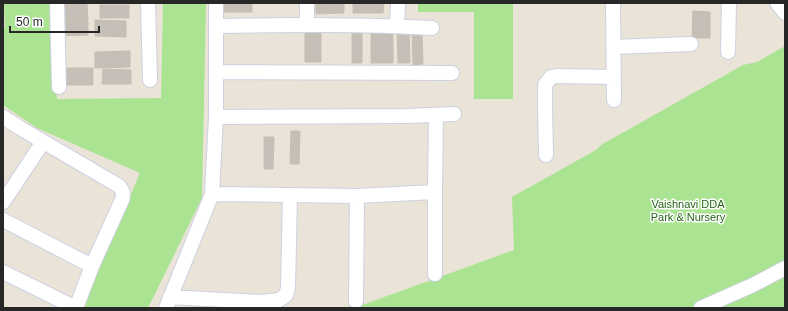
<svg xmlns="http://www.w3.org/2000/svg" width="788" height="311" viewBox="0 0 788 311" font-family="Helvetica,sans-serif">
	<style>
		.green { fill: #aae391 }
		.building { fill: #c5bfb7; stroke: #c5bfb1 }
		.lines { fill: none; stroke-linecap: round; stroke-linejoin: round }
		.minor-casing { stroke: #cdd0e1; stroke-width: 16 }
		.minor { stroke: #fff; stroke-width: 14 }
		.labels { text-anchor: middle; stroke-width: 3; stroke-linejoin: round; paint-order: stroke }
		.park-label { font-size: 11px; fill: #246317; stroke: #fff }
	</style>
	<rect width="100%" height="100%" fill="#eae3d7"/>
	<path class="green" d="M4 3H52L57 99 161 98 163 3H206L202 198 148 308H83L140 173 37 128 3 105V29L5 27Z
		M418 3H513V99H474V12H418Z
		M785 46V308H354L514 250 512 197 596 150 601 145 743 65 757 62Z"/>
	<path class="building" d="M223 3H252V12H222Z
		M316 3H344V13L316 14Z
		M353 3H384L383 13H353Z
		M87 4 88 20 60 21V5Z
		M100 5H129V18H100Z
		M693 11 710 12V38H692Z
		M95 20 126 21V37L95 36Z
		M88 21V35L59 36 58 22Z
		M397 29H409L410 63H398Z
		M305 30H321V62H305Z
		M352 30H362V63H352Z
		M371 30H393V63H371Z
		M412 30H422L423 64 413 65Z
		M130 51V67L95 68V52Z
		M65 68H93V85H65Z
		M103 69 131 70V84H102Z
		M291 131H300L299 164H290Z
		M264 137H274L273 169H264Z"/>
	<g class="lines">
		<defs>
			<path id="minor" d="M57 3 59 87
				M148 3 150 80
				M613 3 614 100
				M777 3 785 13
				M307 25V3
				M216 26C288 25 360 24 432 28
				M397 26 398 3
				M613 47 691 44
				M728 52 729 3
				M216 72 452 73
				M3 117 20 128 119 186C123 191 124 193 122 200L92 266 76 308
				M216 117 407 116 454 114
				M546 155 545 105V85L551 77 556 76 614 77
				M212 194 357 196 435 192
				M3 202 43 142
				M3 220 92 266
				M3 272 76 308
				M435 274V192L436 115
				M170 297 261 302 279 300 286 295 288 288 290 195
				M356 301 357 196
				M166 308 212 194 216 117V3
				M701 308 753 285 785 268"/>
		</defs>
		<use href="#minor" class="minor-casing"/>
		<use href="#minor" class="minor"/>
	</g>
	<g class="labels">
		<g class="park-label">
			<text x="688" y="208">Vaishnavi DDA<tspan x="688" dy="13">Park &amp; Nursery</tspan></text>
		</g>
	</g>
	<rect width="788" height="311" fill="none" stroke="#272727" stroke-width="8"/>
	<path d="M10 26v6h89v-6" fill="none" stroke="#272727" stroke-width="2"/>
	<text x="16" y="26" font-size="12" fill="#272727" stroke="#ffffff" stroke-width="3" paint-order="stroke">50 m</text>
</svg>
